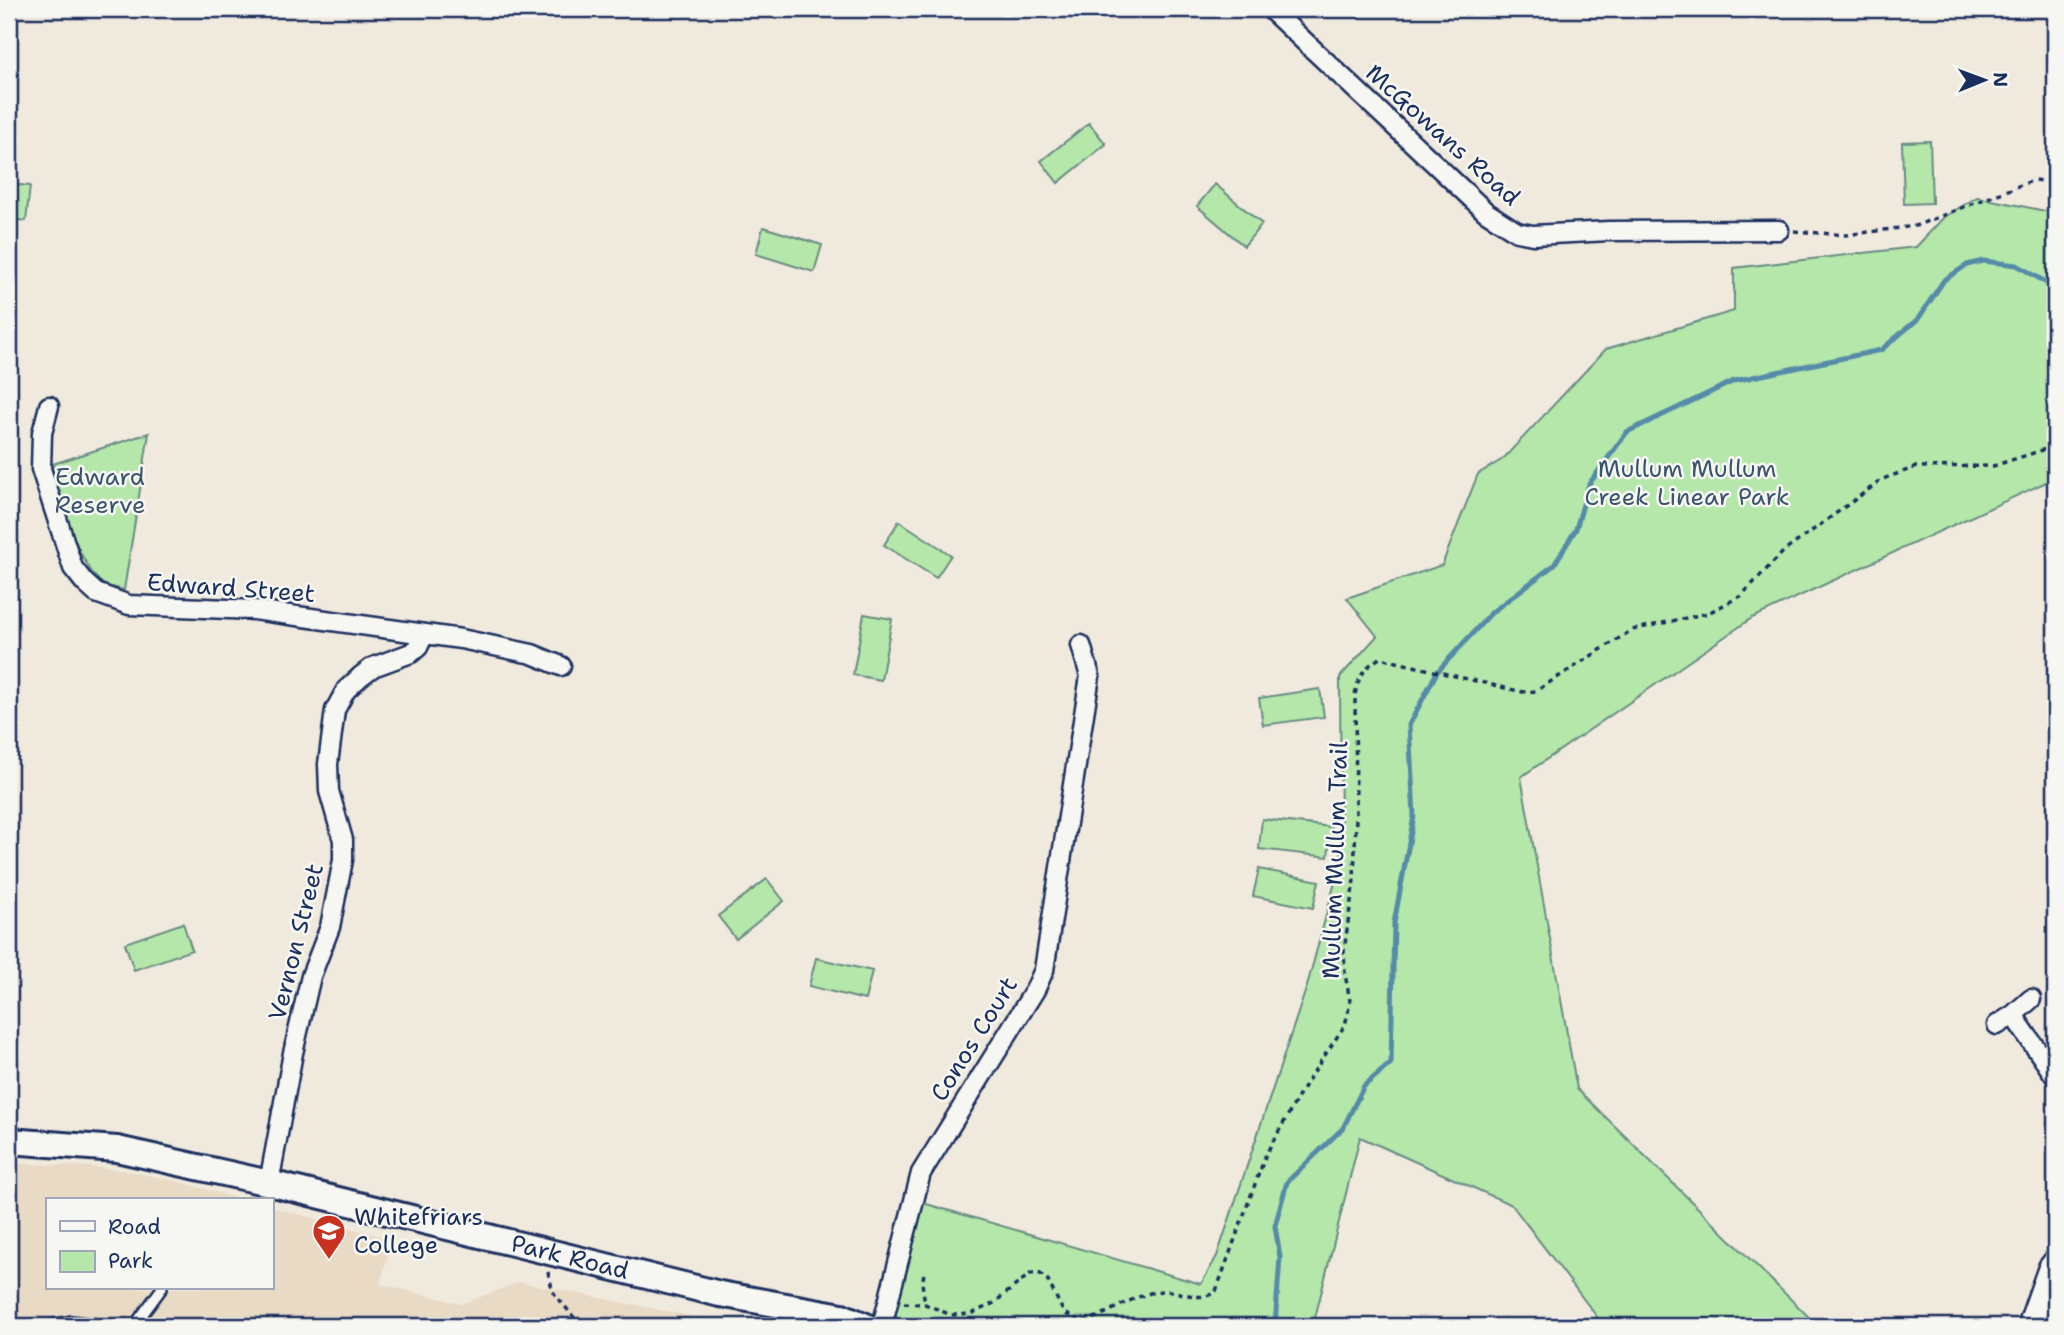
<svg xmlns="http://www.w3.org/2000/svg" width="2064" height="1335" viewBox="0 0 2064 1335" font-family="'Shantell Sans',sans-serif">
	<style>
		.built { fill: #e8dac4 }
		.green { fill: #b4e7a9; stroke: #688b84; stroke-width: 2 }
		.lines { fill: none; stroke-linecap: round; stroke-linejoin: round }
		.stream { stroke: #558ba8; stroke-width: 5 }
		.lane-casing { stroke: #1b2f5e; stroke-width: 14 }
		.street-casing { stroke: #1b2f5e; stroke-width: 23 }
		.secondary-casing { stroke: #1b2f5e; stroke-width: 30 }
		.path { stroke: #1b2f5e; stroke-width: 3.5; stroke-dasharray: 5 5; stroke-linecap: butt }
		.lane { stroke: #f6f6f2; stroke-width: 9 }
		.street { stroke: #f6f6f2; stroke-width: 18 }
		.secondary { stroke: #f6f6f2; stroke-width: 24 }
		.labels { text-anchor: middle; stroke-width: 5; stroke-linejoin: round; paint-order: stroke }
		.street-label { font-size: 24px; fill: #1b2f5e; stroke: #f6f6f2 }
		.park-label { font-size: 24px; fill: #3a546d; stroke: #f6f6f2 }
		.poi-label { font-size: 24px; fill: #1b2f5e; stroke: #f6f6f2; text-anchor: start }
	</style>
	<rect width="100%" height="100%" fill="#f0e9dd"/>
	<filter id="ink" filterUnits="userSpaceOnUse"><feTurbulence type="fractalNoise" baseFrequency=".0143" numOctaves="2"/><feDisplacementMap in="SourceGraphic" scale="14" xChannelSelector="R" yChannelSelector="G"/><feConvolveMatrix kernelMatrix="1 2 1 2 8 2 1 2 1" color-interpolation-filters="sRGB"/></filter>
	<g filter="url(#ink)">
		<path class="built" d="M9 1163 79 1166 129 1171 179 1182 244 1200H47V1288H271V1207L392 1239 380 1284 462 1304 520 1282 710 1320V1326H9Z"/>
		<path class="green" d="M1089 123 1106 144 1058 183 1041 161Z
			M1930 141 1932 203 1904 204 1902 142Z
			M9 184 30 186 26 221 9 219Z
			M1215 184 1262 224 1244 246 1197 206Z
			M1977 197 2055 213V478L1752 618 1521 777 1577 1089 1818 1326H1604L1512 1205 1360 1137 1313 1326H902L896 1315 898 1291 923 1203 1201 1284 1217 1256 1307 986 1341 860 1340 677 1377 636 1347 598 1442 565 1478 474 1503 459 1606 349 1734 311V268L1916 247 1944 217Z
			M763 227 822 245 814 272 756 254Z
			M149 433 124 590C118 588 108 587 103 584 78 565 58 495 53 464Z
			M899 521 951 555 936 578 884 545Z
			M864 614 892 619 881 680 853 675Z
			M1320 689 1324 717 1263 725 1259 698Z
			M1262 819 1331 827 1328 857 1259 849Z
			M1259 869 1319 881 1313 908 1253 896Z
			M767 879 784 901 736 939 718 916Z
			M183 923 192 950 134 970 125 943Z
			M816 958 872 971 865 1000 809 986Z"/>
		<g class="lines">
			<path class="stream" d="M1275 1326 1280 1257 1275 1226 1287 1182 1343 1128 1364 1086 1391 1063 1394 923 1414 816 1409 725 1437 672 1492 612 1554 565 1576 529 1589 484 1627 432 1734 381 1881 350 1918 319 1944 280 1967 265 1983 261 2017 265 2055 288"/>
			<defs>
				<path id="lane" d="M46 1326 71 1321 114 1326
					M134 1326 162 1288"/>
				<path id="street" d="M1270 9 1486 212 1517 232 1533 235 1609 231 1779 230
					M49 406 42 433 41 469 73 568 85 583 96 593 129 605 254 610 461 639 532 654 561 666
					M2013 1015 2055 1076
					M1997 1025 2013 1015 2031 999
					M269 1183 293 1053 311 976 330 927 343 860V840L329 791 328 764 335 710 346 690 361 676 373 667 411 653 418 647 424 635
					M2048 1278 2049 1326
					M882 1326 921 1173 1035 990 1044 970 1090 676 1081 645
					M2027 1326 2048 1267 2055 1258"/>
				<g id="secondary">
					<path id="s1" d="M9 1141 117 1149 269 1183 720 1294 842 1316 866 1326"/>
				</g>
			</defs>
			<use href="#lane" class="lane-casing"/>
			<use href="#street" class="street-casing"/>
			<use href="#secondary" class="secondary-casing"/>
			<path class="path" d="M1794 231 1846 235 1915 226 2034 180 2055 183
				M548 1272 553 1292 581 1326
				M924 1274 922 1283 925 1304
				M904 1303 925 1304 951 1315 971 1314 994 1303 1030 1274 1039 1273 1047 1279 1064 1313 1082 1322C1110 1315 1134 1293 1163 1291 1181 1290 1201 1304 1216 1291L1266 1154 1305 1085 1345 1025 1348 1013 1350 1001 1345 974 1344 951 1354 880 1356 817 1355 695C1358 678 1364 667 1380 658L1505 688 1523 692 1536 691 1632 630 1708 613 1741 596 1783 552 1883 479 1916 467 1993 466 2055 446"/>
			<use href="#lane" class="lane"/>
			<use href="#street" class="street"/>
			<use href="#secondary" class="secondary"/>
		</g>
	</g>
	<defs>
		<symbol id="school-pin" viewBox="-11 -11 22 30"><path d="M0 17L-7.5 6A9.5 9.5 0 1 1 7.5 6Z" fill="#c8321e" stroke="#f6f6f2"/><path d="M0-5L7-2L0 1L-7-2ZM-4 1L0 2.5L4 1V4Q0 6-4 4Z" fill="#fff"/></symbol>
	</defs>
	<g fill-rule="evenodd">
		<use href="#school-pin" x="310" y="1212" width="38" height="52"/>
	</g>
	<g class="labels">
		<g class="street-label">
			<text transform="translate(1443 135) rotate(42)" y="8">McGowans Road</text>
			<text transform="translate(231 588) rotate(4)" y="8">Edward Street</text>
			<text transform="translate(1335 860) rotate(-88)" y="8">Mullum Mullum Trail</text>
			<text transform="translate(296 942) rotate(-76)" y="8">Vernon Street</text>
			<text transform="translate(974 1039) rotate(-58)" y="8">Conos Court</text>
			<text dy="8" stroke="none"><textPath href="#s1" startOffset="574">Park Road</textPath></text>
		</g>
		<g class="park-label">
			<text x="1687" y="477">Mullum Mullum<tspan x="1687" dy="28">Creek Linear Park</tspan></text>
			<text x="100" y="485">Edward<tspan x="100" dy="28">Reserve</tspan></text>
		</g>
		<g class="poi-label">
			<text x="354" y="1225">Whitefriars<tspan x="354" dy="28">College</tspan></text>
		</g>
	</g>
	<rect width="2064" height="1335" fill="none" stroke="#f6f6f2" stroke-width="35"/>
	<rect x="18" y="18" width="2029" height="1300" fill="none" stroke="#1b2f5e" stroke-width="2.5" filter="url(#ink)"/>
	<rect x="46" y="1198" width="228" height="91" fill="#f6f6f2" stroke="#9ea6b7" stroke-width="2"/>
	<rect x="60" y="1221" width="35" height="10" fill="#f6f6f2" stroke="#9ea6b7" stroke-width="2"/>
	<text x="108" y="1234" font-size="21" fill="#1b2f5e">Road</text>
	<rect x="60" y="1251" width="35" height="21" fill="#b4e7a9" stroke="#9ea6b7" stroke-width="2"/>
	<text x="108" y="1268" font-size="21" fill="#1b2f5e">Park</text>
	<g transform="translate(1984 80) rotate(89)" stroke="#f6f6f2" stroke-width="5" paint-order="stroke">
	<path d="M0-5L12 26L0 18L-12 26Z" fill="#1b2f5e"/>
	<text y="-10" font-size="19" font-weight="bold" text-anchor="middle" fill="#1b2f5e">N</text>
	</g>
</svg>
